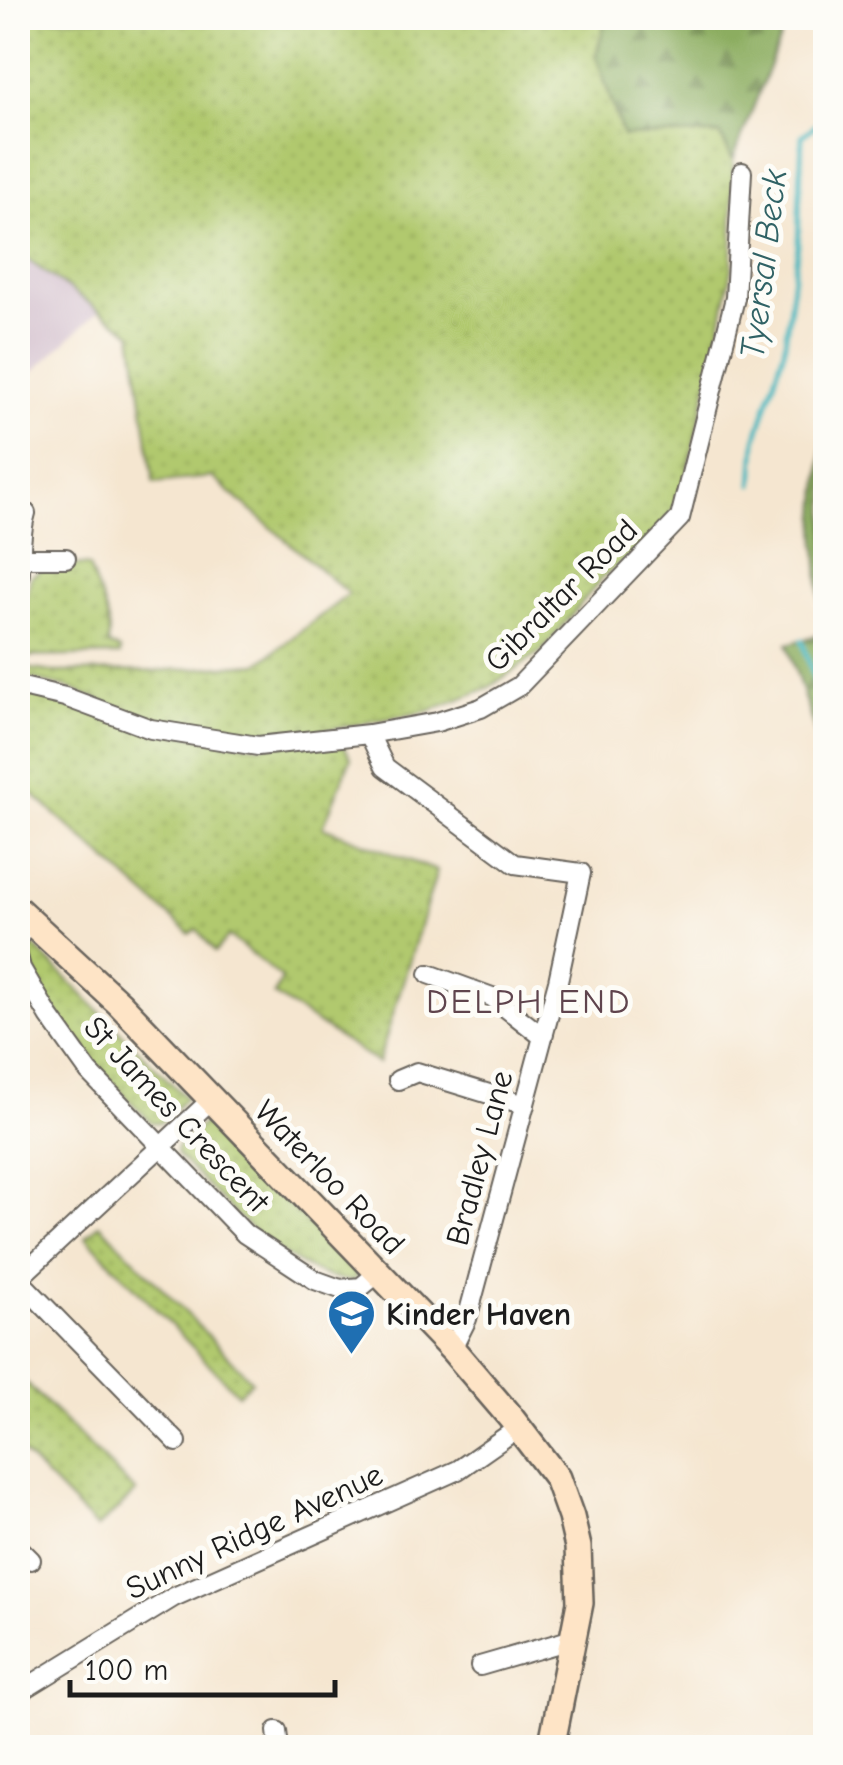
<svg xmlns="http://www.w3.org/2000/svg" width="843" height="1765" viewBox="0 0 843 1765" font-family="'Comic Neue',sans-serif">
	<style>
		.industrial { fill: #d1bdcc }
		.grass { fill: url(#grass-dots); stroke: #667245; stroke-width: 2.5 }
		.forest { fill: url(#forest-firs); stroke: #54643e; stroke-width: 2.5 }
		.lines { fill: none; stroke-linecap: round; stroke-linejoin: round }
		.stream { stroke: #48b8bf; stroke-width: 5 }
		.street-casing { stroke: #68635b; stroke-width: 22 }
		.secondary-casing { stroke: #68635b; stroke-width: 30 }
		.street { stroke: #fff; stroke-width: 18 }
		.secondary { stroke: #fee4c6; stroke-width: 25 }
		.labels { text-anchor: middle; stroke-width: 10; stroke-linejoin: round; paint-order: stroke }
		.street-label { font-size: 32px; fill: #1c1c1c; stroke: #fdfcf7 }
		.poi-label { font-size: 32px; font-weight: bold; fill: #1c1c1c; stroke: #fdfcf7; text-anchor: start }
		.water-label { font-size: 35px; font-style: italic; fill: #306265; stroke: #fdfcf7 }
		.neighbourhood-label { font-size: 35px; letter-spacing: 2.5px; fill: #5f444d; stroke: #fdfcf7 }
	</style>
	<defs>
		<pattern id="grass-dots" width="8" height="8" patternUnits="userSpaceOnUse" patternTransform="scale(2.5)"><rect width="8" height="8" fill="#b1c96e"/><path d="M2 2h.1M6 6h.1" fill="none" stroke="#98ac5f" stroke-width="1.8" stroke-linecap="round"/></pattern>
		<pattern id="forest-firs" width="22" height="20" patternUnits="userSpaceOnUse" patternTransform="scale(2.5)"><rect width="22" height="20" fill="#8cad61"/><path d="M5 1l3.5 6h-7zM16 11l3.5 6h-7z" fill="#728c4f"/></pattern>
	</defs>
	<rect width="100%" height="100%" fill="#fdfcf7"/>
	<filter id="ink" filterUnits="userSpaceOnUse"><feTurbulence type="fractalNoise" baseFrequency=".01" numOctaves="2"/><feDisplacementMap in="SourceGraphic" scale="20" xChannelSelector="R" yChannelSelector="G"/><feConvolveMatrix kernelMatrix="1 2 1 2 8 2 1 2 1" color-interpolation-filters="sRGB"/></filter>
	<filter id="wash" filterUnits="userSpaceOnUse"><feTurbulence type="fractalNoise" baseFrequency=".0048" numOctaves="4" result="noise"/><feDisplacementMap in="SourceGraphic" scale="40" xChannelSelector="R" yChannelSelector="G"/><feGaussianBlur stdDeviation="2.25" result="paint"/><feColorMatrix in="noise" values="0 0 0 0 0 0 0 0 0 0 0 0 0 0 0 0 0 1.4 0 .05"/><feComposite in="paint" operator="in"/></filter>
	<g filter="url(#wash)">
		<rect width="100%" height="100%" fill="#f5e6d0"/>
		<path class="industrial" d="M18 253 101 309 18 386Z"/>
		<path class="grass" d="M18 18H606L596 56 720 134 733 160 732 269 713 363 681 498 655 535 604 576 542 651 488 688 429 711 314 732 256 734 145 718 69 688 18 676V667L54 672 154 671 258 664 349 594 212 477 154 483 132 333 18 253Z
			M79 565 89 566C97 594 113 614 108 645L120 650V655L23 657V614L31 576 45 568Z
			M18 686 151 729 258 746 339 737 351 758 323 827 437 871 378 1063 274 995 282 978 229 936 215 952 197 929 190 934 18 781Z
			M26 938 186 1098 161 1123 151 1122C107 1078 30 1002 26 938Z
			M207 1120 359 1276 352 1281C286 1277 221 1199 176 1154L177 1147Z
			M100 1224 252 1381 238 1394 86 1237Z
			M18 1375 136 1492 97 1528 18 1448Z"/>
		<path class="forest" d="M606 18H788L733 160 720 134 623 136 596 56Z
			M825 413H826L825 763 787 644 822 634 816 527Z"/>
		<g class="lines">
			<path class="stream" d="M753 485 756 440 784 350 798 245 802 136 826 117
				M802 640 826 717"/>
		</g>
	</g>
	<g filter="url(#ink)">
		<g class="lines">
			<defs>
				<path id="street" d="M23 558H66
					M18 587C23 562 18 538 26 513
					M18 686 65 697 151 729 258 746 369 734 437 722 481 708 519 686 680 518 735 298 742 172
					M369 734 385 767 515 864 581 873 558 981 467 1319 452 1349
					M18 941 26 919
					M18 956 21 968 49 1016 89 1072 245 1234 315 1280 340 1289 361 1287 378 1273
					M429 974 492 997 543 1037
					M398 1080 417 1072 525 1105
					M18 1279 211 1100
					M18 1279 177 1442
					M18 1547 31 1560
					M480 1666 573 1639
					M18 1693 174 1597 458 1470 518 1428
					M277 1731 279 1748"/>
				<path id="secondary" d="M18 910 119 1003 452 1349 511 1418 557 1478 571 1517 578 1547 580 1603 551 1748"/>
			</defs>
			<use href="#street" class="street-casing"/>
			<use href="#secondary" class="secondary-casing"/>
			<use href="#street" class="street"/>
			<use href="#secondary" class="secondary"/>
		</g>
	</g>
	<defs>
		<symbol id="school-pin" viewBox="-11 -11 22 30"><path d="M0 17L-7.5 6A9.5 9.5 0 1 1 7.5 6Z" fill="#1f6fb2" stroke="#fdfcf7"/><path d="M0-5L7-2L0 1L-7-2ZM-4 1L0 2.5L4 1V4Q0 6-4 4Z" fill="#fff"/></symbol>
	</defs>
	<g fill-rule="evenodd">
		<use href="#school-pin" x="324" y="1286" width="55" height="75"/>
	</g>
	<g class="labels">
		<g class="street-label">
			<text transform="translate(561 595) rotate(-45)" y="11">Gibraltar Road</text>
			<text transform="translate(177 1114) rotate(47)" y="11">St James Crescent</text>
			<text transform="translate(479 1158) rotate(-75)" y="11">Bradley Lane</text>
			<text transform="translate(330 1177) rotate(46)" y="11">Waterloo Road</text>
			<text transform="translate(254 1531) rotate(-25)" y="11">Sunny Ridge Avenue</text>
		</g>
		<g class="poi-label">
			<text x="386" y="1325">Kinder Haven</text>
		</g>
		<g class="water-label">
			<text transform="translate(763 264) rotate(-83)" y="12">Tyersal Beck</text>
		</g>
		<g class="neighbourhood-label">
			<text x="529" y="1013">DELPH END</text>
		</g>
	</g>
	<rect width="843" height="1765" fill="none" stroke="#fdfcf7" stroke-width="60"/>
	<path d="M70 1680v15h265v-15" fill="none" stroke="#1c1c1c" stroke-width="5"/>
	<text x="85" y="1680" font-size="30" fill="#1c1c1c" stroke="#fdfcf7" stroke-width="8" paint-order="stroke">100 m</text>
</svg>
